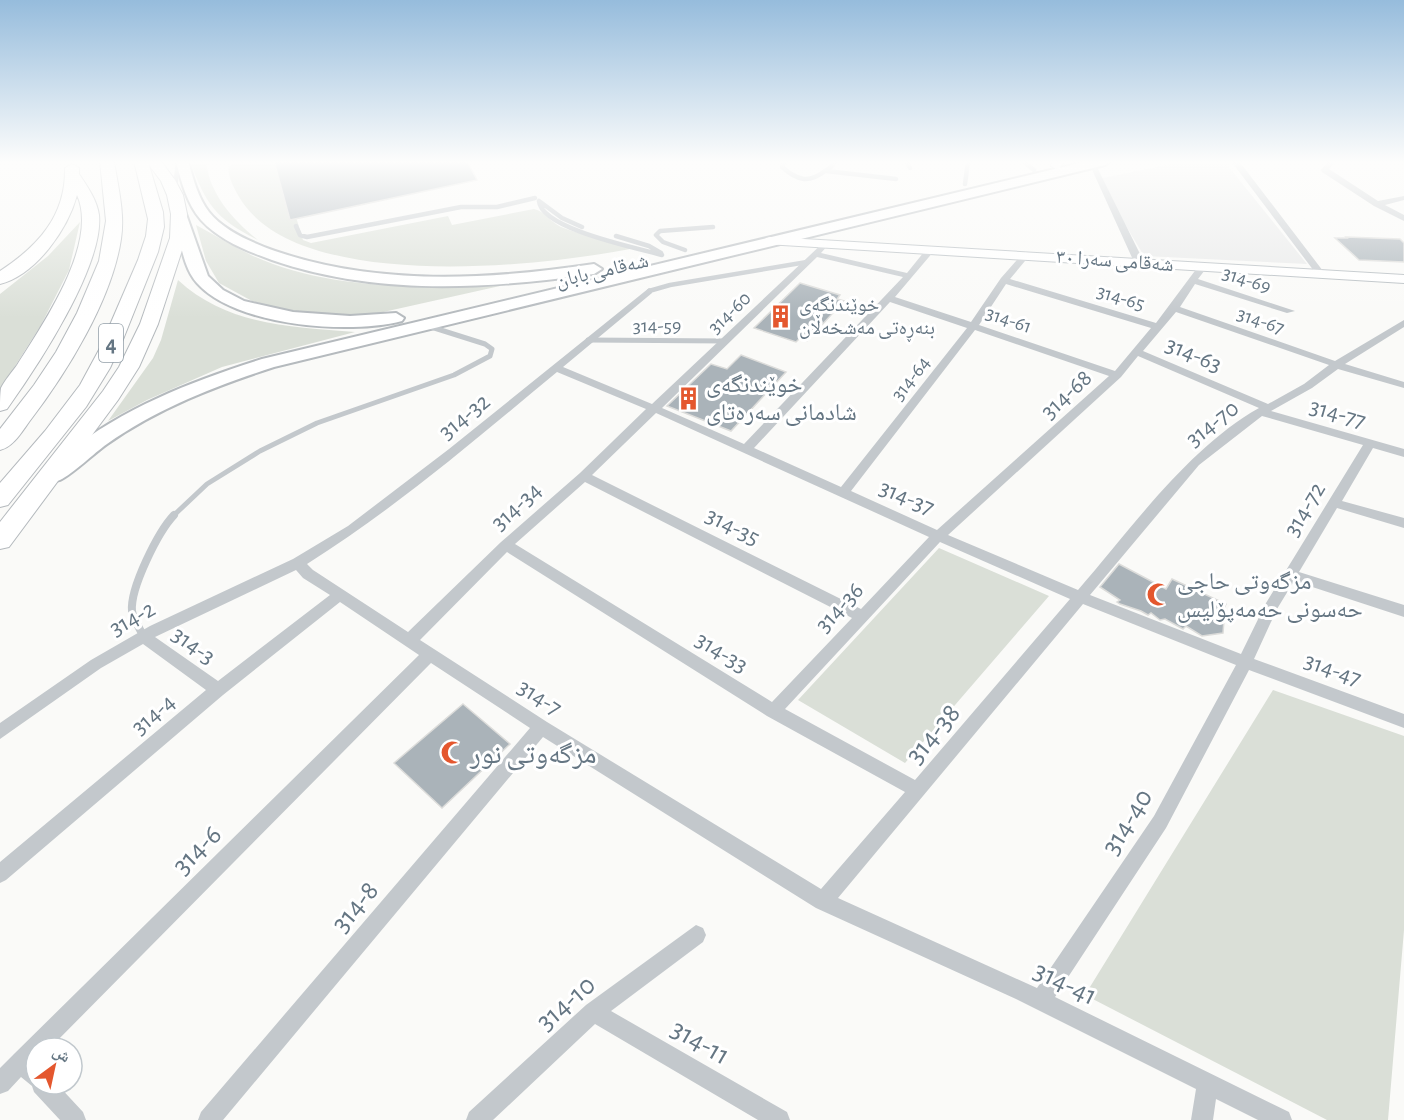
<svg xmlns="http://www.w3.org/2000/svg" width="1404" height="1120" viewBox="0 0 1404 1120" font-family="'Alegreya Sans','Noto Naskh Arabic',sans-serif">
	<style>
		.built { fill: #e8e9e9 }
		.green { fill: #dadfd7 }
		.building { fill: #aab3b9; stroke: #dcdcda; stroke-width: 1.5 }
		.lines { fill: none; stroke-linecap: round; stroke-linejoin: round }
		.secondary-casing { stroke: #b3babf; stroke-width: 2 }
		.primary-casing { stroke: #b5babe; stroke-width: 4 }
		.highway-casing { stroke: #b4b9bd; stroke-width: 2 }
		.lane-far2 { stroke: #c3c8cc; stroke-width: 4.5 }
		.lane-far1 { stroke: #c3c8cc; stroke-width: 5 }
		.lane { stroke: #c3c8cc; stroke-width: 8 }
		.street { fill: #c3c8cc; fill-rule: evenodd }
		.secondary { fill: #fff; fill-rule: evenodd }
		.primary { fill: #fff; fill-rule: evenodd }
		.highway { fill: #fff; fill-rule: evenodd }
		.labels { text-anchor: middle; stroke-width: 6; stroke-linejoin: round; paint-order: stroke }
		.far-street-label { font-size: 20px; fill: #657683; stroke: #fff }
		.far-poi-label { font-size: 20px; fill: #657683; stroke: #fff; text-anchor: start }
		.shield { fill: #fff; stroke: #939fa8; stroke-width: 1.5 }
		.shield-label { font-size: 22px; font-weight: bold; fill: #657683 }
		.street-label { font-size: 24px; fill: #657683; stroke: #fff }
		.poi-label { font-size: 24px; fill: #657683; stroke: #fff; text-anchor: start }
		.near-street-label { font-size: 28px; fill: #657683; stroke: #fff }
		.near-poi-label { font-size: 28px; fill: #657683; stroke: #fff; text-anchor: start }
	</style>
	<rect width="100%" height="100%" fill="#fafaf8"/>
	<path class="built" d="M1186 161H1224L1307 264 1144 256 1098 179Z"/>
	<path class="green" d="M190 161H206C209 194 234 221 258 240 216 219 206 205 190 161Z
		M239 161H279L303 240 311 243 448 216 452 225 534 209C545 211 550 222 561 227 584 236 611 241 635 248 541 267 312 291 246 207 239 198 226 177 229 166Z
		M80 222 69 270 41 325 0 390V294L48 256Z
		M196 225C221 238 246 255 273 264 345 290 426 287 500 286L361 317 292 312 252 301 219 283 206 261Z
		M178 280C228 326 292 327 355 332L222 367 147 400 108 421 153 358 161 340Z
		M939 548 1049 596 905 763 798 700Z
		M1273 690 1404 736V930L1388 1120H1327L1085 995Z"/>
	<path class="building" d="M274 161H467L477 180 290 220Z
		M1346 237 1400 239 1404 243V262L1359 260 1335 238H1347Z
		M800 283 840 295 837 299 844 301 807 341 799 339 796 342 754 328Z
		M741 355 786 372 731 431 667 406 711 364 727 369Z
		M1119 564 1166 589 1172 579 1226 604 1219 618 1224 620 1223 633 1202 636 1186 626 1183 629 1165 619 1160 620 1151 613 1148 615 1141 611 1120 604 1117 602 1120 600 1100 587Z
		M463 704 510 744 442 808 394 763Z"/>
	<g class="lines">
		<defs>
			<path id="secondary" d="M1053 161H1064L1060 168 1056 169 1051 166Z
				M770 237 1404 275V283L766 244 764 241 766 238Z"/>
			<path id="primary" d="M176 161H188C193 178 198 198 209 212 224 231 253 243 275 251 378 286 487 280 594 264L602 269 594 274C487 289 376 296 272 260 247 251 219 240 201 220 187 204 181 181 176 161Z
				M1088 161H1111L1105 165 274 367C216 386 158 408 107 444 94 453 73 474 60 480 55 482 52 481 47 480L44 475C49 466 59 460 67 453 124 407 193 381 262 359Z
				M179 210 186 214 208 276 223 290 244 301 293 312 350 316 396 313 404 318 402 321C349 335 235 326 197 283 181 265 181 236 172 214Z"/>
			<path id="highway" d="M100 161H114C118 187 125 213 121 239 112 300 66 374 29 422 21 433 13 447 0 450V429L34 385 56 352 77 313 99 261 106 221Z
				M134 161H161L175 180 183 195 187 214 186 238 158 324 139 367 118 400 9 547 0 549V522L103 391 119 367 140 324 170 238 171 214 167 195 161 181 149 165 163 212 164 227 158 252 124 337 110 368 86 407 8 505 0 507V483L45 431 80 385 100 348 138 260 146 236 148 219Z
				M72 164 79 168V174C87 186 97 200 99 215 104 266 37 367 7 409L0 411C0 404 0 394 1 388 5 380 12 372 17 365 43 324 99 243 77 195 68 229 36 275 0 284V271C38 246 66 216 65 168Z"/>
		</defs>
		<use href="#secondary" class="secondary-casing"/>
		<use href="#primary" class="primary-casing"/>
		<use href="#highway" class="highway-casing"/>
		<path class="lane-far2" d="M785 161 782 167C797 180 808 184 825 171 830 168 833 166 835 161
			M906 161 910 168
			M1023 161 1034 170
			M826 171 896 179
			M965 184 968 161
			M175 189 178 161
			M539 201C541 229 637 248 662 255
			M539 201 562 218 582 227
			M296 226 300 235 307 237 461 207H497L535 198
			M616 236 649 246 661 253
			M685 250 663 242 656 235 660 231 713 227
			M649 291 670 285 807 262"/>
		<path class="lane-far1" d="M588 340 725 341
			M172 517 207 484 260 451 317 423 454 375 490 356 492 349 485 344 428 326"/>
		<path class="lane" d="M144 637C140 629 133 619 132 611 130 588 158 532 174 515"/>
		<path class="street" d="M1231 161H1239L1323 271V275H1317Z
			M1328 161H1336L1329 169 1378 201 1404 196V200L1385 205 1404 215V221L1374 206 1322 172 1321 170Z
			M1089 163 1096 165 1144 262 1142 264 1134 262Z
			M826 240 830 243 821 253 907 273 928 247H934V251L895 297 971 322 1001 278 1023 253 1026 252 1030 255 1010 279 1156 323 1200 264H1206L1208 266 1198 279 1295 311 1287 313 1195 284 1180 307 1335 361 1404 320V327L1345 364 1404 382V388L1338 369 1312 388 1271 411 1404 449V457L1373 448 1342 501 1404 518V528L1337 508 1299 572 1404 605V617L1294 581 1277 609 1254 659 1404 714V728L1249 670 1166 828 1055 997 1289 1112 1292 1120H1258L1216 1099 1213 1120H1191L1196 1089 1016 999 816 908 543 737 223 1120H198L201 1112 530 728 431 663 50 1048H36V1084H57L83 1112 86 1120H60L34 1092 32 1086 21 1077 8 1091 0 1094V1068L14 1054 419 655 340 602 223 695 6 880 0 883V862L206 690 143 644 101 668 0 739V723L91 660 150 626 293 559 348 526 449 449 649 288 652 289V293L563 367 652 404ZM817 257 903 277 744 444 662 408ZM1006 284 1151 328 1115 371 979 325ZM890 302 967 328 841 487 754 448ZM1176 312 1329 365 1304 384 1268 404 1143 351ZM975 330 1109 376 937 530 851 491ZM1138 356 1259 408C1188 448 1131 529 1078 590L948 535 1121 377ZM557 372 646 409 580 473 501 542 408 632 313 570 307 564C396 508 476 439 557 372ZM656 413 929 537 861 609 592 475ZM1262 416 1363 445 1266 603 1241 654 1090 595 1199 465ZM585 482 852 618 772 702 515 544ZM940 542 1070 599 915 780 785 709ZM507 552 767 716 905 792 821 889 547 722 420 640ZM296 570 303 578 330 595 218 681 155 637ZM1083 604 1236 665 1154 816 1037 988 838 898Z
			M696 925 703 928 706 935 703 942 611 1011 787 1112 790 1120H758L595 1024 493 1120H466L469 1112 586 1005Z"/>
		<use href="#secondary" class="secondary"/>
		<use href="#primary" class="primary"/>
		<use href="#highway" class="highway"/>
	</g>
	<linearGradient id="sky" x2="0" y2="1"><stop stop-color="#96bcdc"/><stop offset="0.51" stop-color="#fdfdfc"/><stop offset="1" stop-color="#fdfdfc" stop-opacity="0"/></linearGradient>
	<rect width="1404" height="318" fill="url(#sky)"/>
	<defs>
		<symbol id="building-bare" viewBox="-9 -9 18 18"><path d="M-4-6H4V6H1V3H-1V6H-4ZM-2.5-4.3h1.7v1.8h-1.7ZM.8-4.3h1.7v1.8H.8ZM-2.5-1h1.7V.8h-1.7ZM.8-1h1.7V.8H.8Z" fill="#e4572e" stroke="#fff" stroke-width="2.5" paint-order="stroke"/></symbol>
		<symbol id="mosque-bare" viewBox="-9 -9 18 18"><path d="M3.5-4.9A6 6 0 1 0 3.5 4.9A5 5 0 1 1 3.5-4.9Z" fill="#e4572e" stroke="#fff" stroke-width="2.5" paint-order="stroke"/></symbol>
	</defs>
	<g fill-rule="evenodd">
		<use href="#building-bare" x="764" y="300" width="33" height="33"/>
		<use href="#building-bare" x="672" y="382" width="33" height="33"/>
		<use href="#mosque-bare" x="1142" y="578" width="33" height="33"/>
		<use href="#mosque-bare" x="436" y="736" width="33" height="33"/>
	</g>
	<g class="labels">
		<g class="far-street-label">
			<text transform="translate(1115 260) rotate(4)" y="7">شەقامی سەرا ٣٠</text>
			<text transform="translate(602 270) rotate(-13)" y="7">شەقامی بابان</text>
			<text transform="translate(1247 279) rotate(18)" y="7">314-69</text>
			<text transform="translate(1121 297) rotate(17)" y="7">314-65</text>
			<text transform="translate(729 312) rotate(-44)" y="7">314-60</text>
			<text transform="translate(1009 319) rotate(19)" y="7">314-61</text>
			<text transform="translate(1261 320) rotate(19)" y="7">314-67</text>
			<text x="657" y="332">314-59</text>
			<text transform="translate(910 378) rotate(-52)" y="7">314-64</text>
		</g>
		<g class="far-poi-label">
			<text x="799" y="311">خوێندنگەی<tspan x="799" dy="23">بنەڕەتی مەشخەڵان</tspan></text>
		</g>
		<rect class="shield" x="99" y="324" width="24" height="38" rx="4.5"/>
		<g class="shield-label">
			<text x="111" y="351">4</text>
		</g>
		<g class="street-label">
			<text transform="translate(1194 354) rotate(23)" y="8">314-63</text>
			<text transform="translate(1066 394) rotate(-43)" y="8">314-68</text>
			<text transform="translate(1338 413) rotate(16)" y="8">314-77</text>
			<text transform="translate(464 416) rotate(-39)" y="8">314-32</text>
			<text transform="translate(1212 423) rotate(-38)" y="8">314-70</text>
			<text transform="translate(907 497) rotate(23)" y="8">314-37</text>
			<text transform="translate(516 506) rotate(-42)" y="8">314-34</text>
			<text transform="translate(1304 509) rotate(-59)" y="8">314-72</text>
			<text transform="translate(733 526) rotate(27)" y="8">314-35</text>
			<text transform="translate(839 607) rotate(-47)" y="8">314-36</text>
			<text transform="translate(132 618) rotate(-29)" y="8">314-2</text>
			<text transform="translate(194 645) rotate(36)" y="8">314-3</text>
			<text transform="translate(722 652) rotate(32)" y="8">314-33</text>
			<text transform="translate(1333 669) rotate(20)" y="8">314-47</text>
			<text transform="translate(540 697) rotate(33)" y="8">314-7</text>
			<text transform="translate(153 714) rotate(-40)" y="8">314-4</text>
		</g>
		<g class="poi-label">
			<text x="706" y="392">خوێندنگەی<tspan x="706" dy="28">شادمانی سەرەتای</tspan></text>
			<text x="1177" y="589">مزگەوتی حاجی<tspan x="1177" dy="28">حەسونی حەمەپۆلیس</tspan></text>
		</g>
		<g class="near-street-label">
			<text transform="translate(932 733) rotate(-50)" y="10">314-38</text>
			<text transform="translate(1126 821) rotate(-58)" y="10">314-40</text>
			<text transform="translate(196 849) rotate(-45)" y="10">314-6</text>
			<text transform="translate(354 906) rotate(-50)" y="10">314-8</text>
			<text transform="translate(1066 982) rotate(26)" y="10">314-41</text>
			<text transform="translate(565 1002) rotate(-41)" y="10">314-10</text>
			<text transform="translate(701 1041) rotate(30)" y="10">314-11</text>
		</g>
		<g class="near-poi-label">
			<text x="470" y="763">مزگەوتی نور</text>
		</g>
	</g>
	<g transform="translate(54 1066) rotate(33)"><circle r="28" fill="#ffffff" stroke="#c1c8cd" stroke-width="1.5"/>
	<path d="M0-4.5L10 22L0 15L-10 22Z" fill="#e4572e"/>
	<text y="-9" font-size="16" font-weight="bold" text-anchor="middle" fill="#657683">ش</text>
	</g>
</svg>
